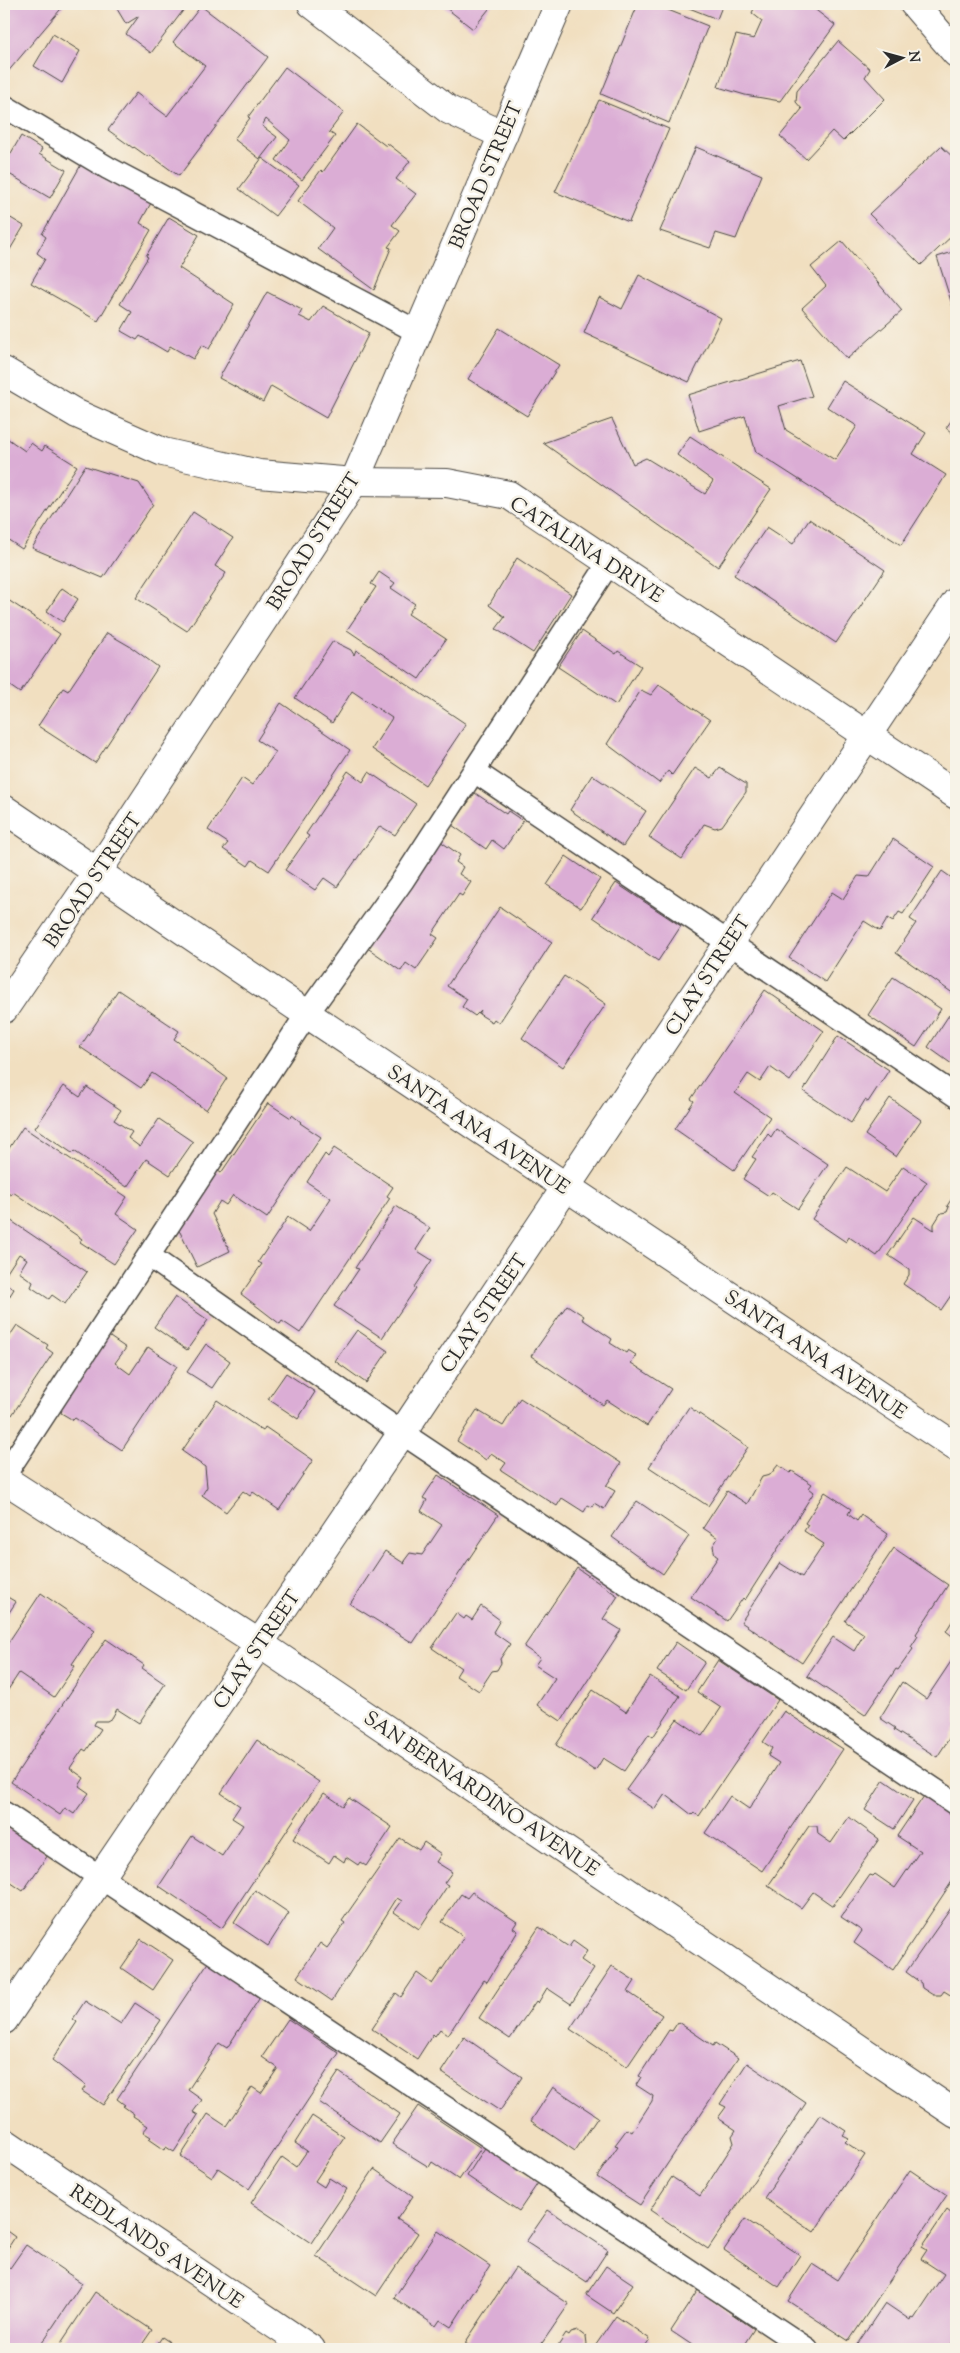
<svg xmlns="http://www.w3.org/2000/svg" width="960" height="2353" viewBox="0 0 960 2353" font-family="'Sorts Mill Goudy',serif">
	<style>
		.building { fill: #dbadd5 }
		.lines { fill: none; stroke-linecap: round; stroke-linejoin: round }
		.service-casing { stroke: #494641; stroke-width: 25 }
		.minor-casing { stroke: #494641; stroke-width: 30 }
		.tertiary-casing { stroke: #494641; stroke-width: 30 }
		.service { stroke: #fff; stroke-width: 22 }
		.minor { stroke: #fff; stroke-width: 28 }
		.tertiary { stroke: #fff; stroke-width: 28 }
		.labels { text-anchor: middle; stroke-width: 5; stroke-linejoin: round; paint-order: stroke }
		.street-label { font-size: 20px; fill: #2b2b2b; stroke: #f7f3e8 }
	</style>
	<rect width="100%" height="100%" fill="#f7f3e8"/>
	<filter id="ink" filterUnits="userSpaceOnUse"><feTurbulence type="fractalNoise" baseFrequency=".02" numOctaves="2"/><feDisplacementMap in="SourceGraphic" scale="10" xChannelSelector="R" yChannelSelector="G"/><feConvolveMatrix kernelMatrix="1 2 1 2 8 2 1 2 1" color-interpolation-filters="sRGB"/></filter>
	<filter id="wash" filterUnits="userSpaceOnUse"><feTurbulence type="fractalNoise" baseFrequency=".0096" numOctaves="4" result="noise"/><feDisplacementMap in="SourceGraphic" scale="20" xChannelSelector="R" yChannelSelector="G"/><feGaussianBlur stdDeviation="1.12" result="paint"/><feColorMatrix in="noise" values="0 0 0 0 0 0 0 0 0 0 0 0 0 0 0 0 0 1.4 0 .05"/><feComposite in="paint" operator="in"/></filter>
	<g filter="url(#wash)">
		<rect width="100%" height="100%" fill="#f1dfc0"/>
		<g id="blocks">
			<path class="building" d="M4 4H65L6 74 4 72Z
				M114 4H188L151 53 126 34 139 16 126 24Z
				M441 4H493L473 29Z
				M638 4H653L708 26 669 123 601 94Z
				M679 4H723L717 19Z
				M756 4H808L835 25 780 101 745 95 718 87 736 35 754 39 762 21 752 13Z
				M201 6 268 57 179 176 150 155 148 157 134 147 133 148 108 130 136 93 167 116 205 66 173 42Z
				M53 34 80 51 62 83 34 66Z
				M838 41 870 69 865 77 885 99 843 141 832 131 806 159 780 136 802 109 796 102 797 91Z
				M285 67 344 112 329 132 335 136 302 180 276 160 290 140 266 119 262 126 277 137 260 159 234 139 250 118 248 117Z
				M599 100 669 129 629 222 555 192Z
				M357 124 386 146 387 143 410 161 396 179 416 194 392 225 400 231 388 247 391 248 374 290 318 249 333 228 298 201 321 170 323 172Z
				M21 136 42 149 39 154 66 170 50 198 4 171V165Z
				M941 146 956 160V232L921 265 869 214Z
				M696 147 762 175 736 239 716 233 710 248 660 231Z
				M262 158 299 185 275 216 239 189Z
				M82 163 151 203 140 223 151 230 98 321 31 283 45 259 37 253 46 237 42 234Z
				M4 214 24 226 5 258H4Z
				M169 217 199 235 179 268 234 304 209 349 202 345 193 359 170 346 167 352 140 336 137 340 121 331 132 312 120 304 148 257 146 256Z
				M842 241 902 311 847 359 802 308 826 286 811 267Z
				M956 251V317L937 257Z
				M639 275 721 318 689 382 584 333 599 297 622 309Z
				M267 292 302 310 299 316 311 322 323 306 369 333 326 418 271 386 263 402 219 378Z
				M499 328 559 365 527 416 468 379Z
				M800 361 812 396 779 406 786 430 835 460 857 426 827 407 843 381 926 433 913 454 946 475 901 545 756 452 745 416 699 431 688 395Z
				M956 414V436L946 428Z
				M612 419 633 464 646 458 705 494 713 481 677 455 690 436 771 489 718 567 543 443Z
				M4 436 25 451 31 443 42 451 45 446 77 466 22 549 4 537Z
				M85 466 139 483 153 504 103 578 32 548Z
				M193 512 233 538 215 566 226 573 187 631 136 598Z
				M809 519 885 570 836 643 734 575 767 527 793 544Z
				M517 558 571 594 533 653 496 629 505 617 489 605Z
				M379 572 395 583 391 588 415 604 408 614 446 639 419 679 347 630 376 587 371 584Z
				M62 588 78 599 63 622 47 611Z
				M8 600 60 634 20 693 10 686 6 690 4 688V607Z
				M582 631 616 654 618 651 641 666 616 705 558 667Z
				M107 633 131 647 158 667 95 763 38 726 63 688 68 691Z
				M333 641 351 650 354 655 356 650 466 724 425 785 372 749 392 718 352 691 332 723 295 698Z
				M659 685 710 720 672 775 668 771 659 783 607 744 641 690 651 695Z
				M281 703 350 750 269 871 252 860 248 866 223 849 228 843 208 830 242 778 252 785 276 752 257 740Z
				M695 768 712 778 720 768 746 784V792L722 826 715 828 704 824 682 859 649 837Z
				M348 771 363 782 369 772 416 804 395 835 380 826 337 887 324 878 315 890 285 870 309 836 306 834Z
				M592 775 646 811 623 846 570 810Z
				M475 793 506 814 508 811 523 821 504 849 492 840 486 849 452 825Z
				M437 839 460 855 456 862 463 867 459 874 471 882 462 896 459 894 432 934 438 938 416 970 406 963 401 971 366 947Z
				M893 839 934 867 903 914 899 912 893 921 888 918 880 931 864 921 825 982 789 958 832 892 843 899 858 876 869 877Z
				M566 856 600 879 581 908 547 885Z
				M942 871 956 881V991L954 994 896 953 916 923 910 919Z
				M616 883 681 926 658 961 593 917Z
				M500 907 552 942 499 1023 494 1019 492 1022 479 1014 481 1010 475 1016 462 1007 467 999 447 986Z
				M564 976 606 1004 563 1067 522 1038Z
				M893 977 941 1009 916 1047 868 1015Z
				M118 990 179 1031 174 1039 227 1078 206 1110 152 1073 141 1088 80 1047Z
				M765 990 824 1031 790 1081 770 1067 760 1082 748 1074 735 1093 770 1117 734 1170 675 1129 694 1101 691 1099Z
				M949 1015 956 1020V1067L928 1047Z
				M838 1036 889 1070 868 1102 865 1100 851 1123 803 1091Z
				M64 1086 80 1097 87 1087 121 1110 114 1120 132 1132 128 1138 140 1147 159 1119 193 1142 170 1175 146 1159 127 1187 74 1151 72 1153 35 1128Z
				M890 1098 921 1120 896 1157 865 1135Z
				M268 1103 291 1118 292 1115 301 1122 300 1123 321 1137 267 1218 233 1195 226 1205 220 1201 212 1214 230 1251 197 1267 180 1232 174 1228 214 1168 221 1173Z
				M23 1127 127 1197 116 1214 138 1229 114 1264 80 1242 82 1239 13 1192 11 1195 4 1191V1156Z
				M776 1129 828 1164 798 1209 772 1192 769 1196 743 1179 756 1159 752 1157 768 1134 771 1137Z
				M334 1148 393 1187 387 1196 390 1198 300 1333 282 1321 280 1324 241 1294 262 1264 258 1262 288 1217 309 1231 331 1198 307 1182 325 1154 328 1157Z
				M903 1166 927 1182 877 1256 849 1237 846 1242 812 1219 847 1167 885 1192Z
				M956 1192V1288L941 1310 903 1284 909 1275V1269L888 1255 914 1217 934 1230V1224L941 1213 947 1212 949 1207 947 1206Z
				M396 1206 430 1228 416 1250 432 1260 414 1287 416 1288 382 1338 334 1306 359 1269 355 1268Z
				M4 1216 87 1272 65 1304 52 1295 49 1299 31 1287 33 1282 19 1272 27 1259 19 1254 4 1277Z
				M4 1282 14 1289 4 1305Z
				M175 1297 208 1320 187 1350 154 1327Z
				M567 1305 584 1316 582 1319 612 1339 610 1343 626 1353 628 1350 636 1355 631 1363 671 1389 647 1426 607 1400 603 1405 531 1356Z
				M17 1325 48 1345 46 1348 53 1353 12 1415 4 1410V1333L9 1337Z
				M357 1330 388 1351 366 1383 335 1361Z
				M107 1335 126 1348 115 1363 130 1374 148 1347 177 1366 122 1450 75 1418 73 1420 61 1413 62 1410 59 1408Z
				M206 1344 230 1361 212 1388 187 1372Z
				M286 1373 315 1392 298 1419 268 1399Z
				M520 1398 621 1463 606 1486 615 1491 604 1509 594 1503 592 1507 588 1505 584 1512 562 1498 557 1506 501 1470 506 1463 491 1453 486 1460 457 1441 477 1410 503 1426Z
				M217 1400 263 1431 265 1427 313 1460 279 1510 253 1492 250 1496 243 1491 226 1512 202 1495 207 1487 205 1467 182 1451Z
				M689 1407 748 1447 708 1506 649 1467Z
				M778 1465 790 1473 792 1471 812 1484 809 1488 814 1492 745 1600 743 1598 727 1621 691 1597 718 1557 715 1555 713 1546 718 1538 703 1528 727 1491 747 1504 762 1477 770 1475Z
				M438 1475 498 1515 413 1643 350 1604 385 1551 405 1564 404 1561 410 1553 422 1555 442 1525 421 1511 427 1500 423 1498Z
				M825 1492 851 1509 848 1514 857 1521 861 1515 888 1534 802 1663 741 1622 780 1563 802 1577 824 1544 804 1531 808 1525 805 1523Z
				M637 1501 689 1536 663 1574 612 1537Z
				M894 1548 948 1585 916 1634 918 1636 911 1647 913 1649 898 1670 896 1669 865 1715 807 1676 833 1637 854 1651 864 1634 845 1621Z
				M577 1568 618 1596 603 1619 621 1630 561 1721 537 1705 555 1678 535 1665 540 1658 524 1647Z
				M41 1593 95 1630 72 1664 75 1666 54 1697 19 1673 4 1696V1649Z
				M4 1595 16 1602 4 1620Z
				M481 1606 500 1620 493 1632 510 1644 500 1659 501 1663 497 1670 492 1671 479 1691 456 1676 461 1668 432 1648 456 1613 464 1619 466 1616 472 1620Z
				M956 1615V1639L946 1631Z
				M106 1639 144 1665 142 1668 165 1684 139 1723 117 1709 112 1718 107 1721H96L94 1725 101 1729 86 1751 83 1749 70 1768 84 1778 79 1786 89 1793 74 1814 65 1808 60 1815 11 1782Z
				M676 1642 705 1662 686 1690 657 1671Z
				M956 1654V1728L937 1757 894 1730 895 1728 880 1718 902 1682 926 1699Z
				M718 1660 778 1700 699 1816 694 1813 692 1815 665 1794 655 1809 626 1790 677 1719 702 1736 721 1708 697 1692Z
				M650 1676 680 1696 653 1737 649 1734 624 1771 603 1758 595 1771 556 1745 593 1690 626 1712Z
				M784 1711 843 1749 762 1871 705 1833 730 1796 749 1809 779 1763 768 1756 772 1748 763 1742Z
				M257 1740 319 1782 222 1928 159 1886 192 1836 222 1856 243 1825 232 1818 240 1806 221 1793Z
				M884 1780 913 1800 894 1829 865 1810Z
				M324 1793 343 1806 349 1798 392 1827 366 1866 360 1862 358 1865 346 1857 344 1862 334 1855 329 1863 293 1839Z
				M924 1796 956 1818V1882L953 1880 893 1970 854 1943 862 1931 841 1917 870 1875 873 1876 875 1874 895 1888 920 1851 897 1836Z
				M849 1817 879 1839 833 1906 813 1892 801 1908 768 1886 809 1826H817L818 1834 831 1843Z
				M4 1825 48 1855 23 1891 4 1878Z
				M400 1838 419 1850 424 1842 441 1854 436 1862 452 1872 444 1883 448 1885 419 1929 394 1912 402 1901 397 1898 332 2001 297 1977 320 1943 327 1948 345 1923 342 1921Z
				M255 1890 289 1913 268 1946 234 1923Z
				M472 1892 517 1922 513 1928 518 1931 487 1982 484 1980 448 2035 440 2029 435 2036 433 2034 417 2059 372 2029 396 1993 401 1997 417 1973 432 1984 464 1937 442 1922 461 1894 467 1898Z
				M956 1901V1989L952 1996 944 1991 941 1995H933L922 1988 921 1983 906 1972Z
				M539 1927 569 1947 573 1941 587 1951 581 1960 594 1969 571 2004 547 1988 538 2003 536 2001 510 2039 479 2018Z
				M141 1939 173 1960 153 1990 121 1968Z
				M209 1961 261 1996 227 2048 219 2043 188 2090 202 2100 193 2112 198 2115 174 2152 166 2147 165 2150 149 2139 151 2137 143 2132 148 2126 133 2116 134 2114 123 2106 125 2105 117 2099Z
				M612 1966 635 1981 628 1992 662 2015 627 2067 570 2029Z
				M85 2001 121 2024 135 2003 161 2020 103 2105 82 2091 86 2086 52 2060 77 2022 73 2019Z
				M288 2019 339 2053 249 2189 218 2168 212 2177 181 2156 208 2114 226 2126 252 2087 261 2093 278 2068 262 2057Z
				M678 2022 713 2046 715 2043 738 2058 640 2205 597 2177 618 2146 615 2145 627 2129 632 2132 652 2101 653 2096 636 2085 641 2077 639 2076 669 2030 672 2031Z
				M464 2037 522 2077 500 2111 441 2072Z
				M747 2063 806 2103 708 2249 650 2210 672 2177 700 2196 734 2143 732 2136 736 2130 718 2118 726 2107 720 2104Z
				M339 2072 400 2114 380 2143 319 2102Z
				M553 2087 598 2117 575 2151 531 2121Z
				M418 2106 481 2148 459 2180 432 2162 429 2167 392 2144Z
				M820 2114 846 2131 843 2135 849 2138 845 2142 865 2155 814 2232 764 2198Z
				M312 2116 344 2137 315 2181 324 2187 329 2178 347 2189 311 2243 251 2203 282 2157 296 2167 307 2151 295 2143Z
				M488 2143 520 2165 517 2169 538 2183 519 2211 467 2176Z
				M374 2169 413 2196 397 2219 418 2233 376 2296 316 2256Z
				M910 2170 947 2195 849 2341 788 2301 812 2264 837 2280Z
				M956 2208V2337L948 2349H854L885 2303 910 2320 911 2317 914 2319 944 2274 921 2259 927 2250 922 2247 947 2210 952 2214Z
				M548 2210 608 2250 587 2282 526 2242Z
				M745 2219 800 2255 779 2287 724 2250Z
				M4 2229 15 2237 4 2254Z
				M438 2231 490 2266 451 2327 440 2320 436 2326 394 2298Z
				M26 2245 82 2283 38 2349H4V2271L7 2266 10 2268Z
				M606 2266 633 2284 613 2313 586 2295Z
				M515 2268 569 2304 538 2349H474L465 2343Z
				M698 2290 754 2329 741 2349H689L692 2345 671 2331Z
				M95 2292 152 2330 139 2349H57Z
				M616 2316 650 2339 643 2349H593Z
				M578 2331 586 2337 587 2345 585 2348 587 2349H556L566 2334 569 2336 571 2333Z
				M162 2337 180 2349H154Z"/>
		</g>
	</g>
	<g filter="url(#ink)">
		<use href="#blocks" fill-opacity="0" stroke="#494641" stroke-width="1"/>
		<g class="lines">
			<defs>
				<path id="service" d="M4 106 108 168 418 332
					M474 771 956 1096
					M149 1256 402 1433 956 1804
					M4 1476 307 1014 403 880 609 563
					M4 1813 807 2349"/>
				<path id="minor" d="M312 4 449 110 503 135
					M4 371 77 414 163 452 259 474 354 482 447 483 509 495 956 795
					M4 1479 260 1644 956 2114
					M4 2142 311 2349"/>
				<path id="tertiary" d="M914 4 956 53
					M4 809 307 1014 956 1447
					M4 1009 98 871 354 482 559 4
					M4 2020 402 1433 956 602"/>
			</defs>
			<use href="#service" class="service-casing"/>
			<use href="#minor" class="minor-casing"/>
			<use href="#tertiary" class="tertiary-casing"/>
			<use href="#service" class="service"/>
			<use href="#minor" class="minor"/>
			<use href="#tertiary" class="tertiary"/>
		</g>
	</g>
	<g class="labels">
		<g class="street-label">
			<text transform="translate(485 175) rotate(-67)" y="7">BROAD STREET</text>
			<text transform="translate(313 541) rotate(-58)" y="7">BROAD STREET</text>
			<text transform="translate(587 549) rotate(33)" y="7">CATALINA DRIVE</text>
			<text transform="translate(92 880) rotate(-56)" y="7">BROAD STREET</text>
			<text transform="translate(707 975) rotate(-57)" y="7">CLAY STREET</text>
			<text transform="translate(479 1129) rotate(34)" y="7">SANTA ANA AVENUE</text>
			<text transform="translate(483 1313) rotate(-56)" y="7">CLAY STREET</text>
			<text transform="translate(816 1354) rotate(34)" y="7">SANTA ANA AVENUE</text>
			<text transform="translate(256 1649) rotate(-56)" y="7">CLAY STREET</text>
			<text transform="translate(482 1793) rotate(34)" y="7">SAN BERNARDINO AVENUE</text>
			<text transform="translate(157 2246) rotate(34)" y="7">REDLANDS AVENUE</text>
		</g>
	</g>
	<rect width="960" height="2353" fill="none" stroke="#f7f3e8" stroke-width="20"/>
	<g transform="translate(902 58) rotate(84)" stroke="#f7f3e8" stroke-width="4" paint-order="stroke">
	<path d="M0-4L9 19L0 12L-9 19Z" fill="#2b2b2b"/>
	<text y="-8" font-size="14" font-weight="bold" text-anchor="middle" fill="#2b2b2b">N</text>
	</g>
</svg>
